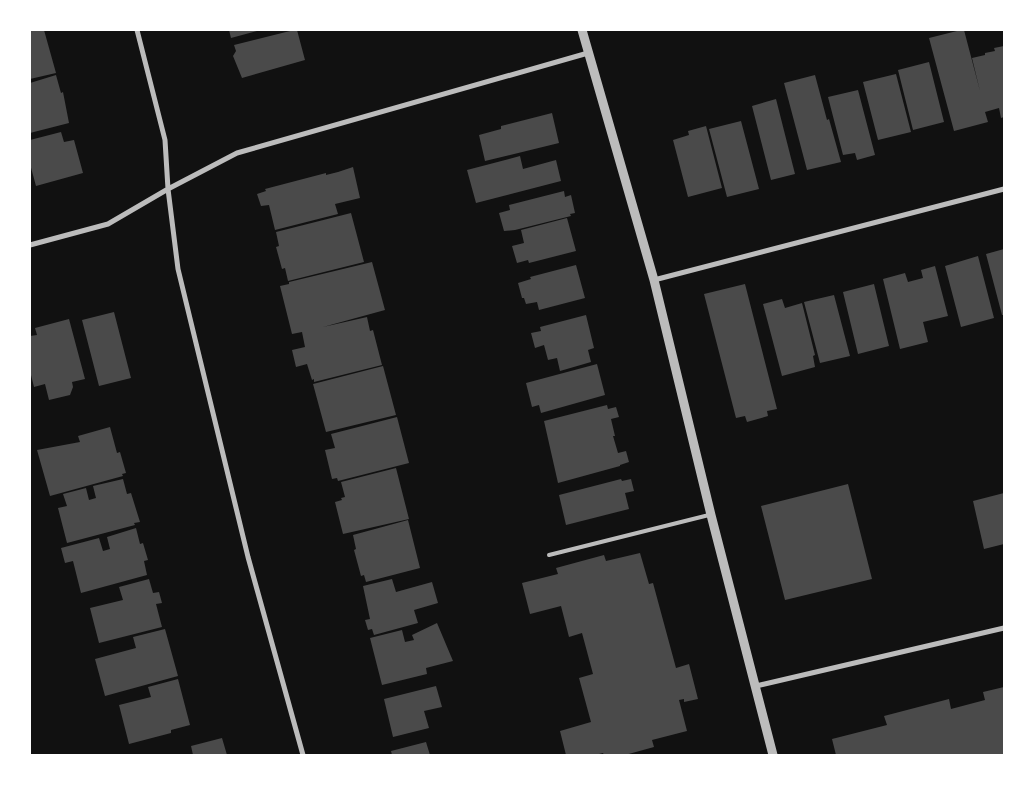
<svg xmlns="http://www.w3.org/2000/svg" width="1034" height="785" viewBox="0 0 1034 785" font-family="Inter,sans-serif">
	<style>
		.building { fill: #4a4a4a }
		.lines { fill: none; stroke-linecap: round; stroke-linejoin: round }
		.service { stroke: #bcbcbc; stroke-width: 4 }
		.minor { stroke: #bcbcbc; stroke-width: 5 }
		.tertiary { stroke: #bcbcbc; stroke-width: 9 }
	</style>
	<rect width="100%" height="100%" fill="#111"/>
	<path class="building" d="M30 30H44L56 73 30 79Z
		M229 30H257V31L231 38Z
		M294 30H297L305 60 242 78 233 56 236 51 234 45Z
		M961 30H964L980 91 972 58 985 55V53L995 51 994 48 1004 46V117L1001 118 999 108 985 112 988 122 954 131 929 38Z
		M929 62 944 122 913 130 898 70Z
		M896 74 911 132 878 140 863 82Z
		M56 75 61 93 63 92 69 123 30 133V83Z
		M815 75 827 120 829 119 841 162 807 170 784 83Z
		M858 90 875 155 857 160 855 153 843 155 828 97Z
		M776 99 795 174 771 180 752 106Z
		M552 113 559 143 485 161 479 135 501 129V126Z
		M741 121 759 189 727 197 709 129Z
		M706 126 722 188 688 197 673 140 689 135 688 131Z
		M61 132 64 142 74 140 83 173 36 186 30 164V151H31L30 140Z
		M520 156 523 169 556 160 561 181 476 203 467 170Z
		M353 167 360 198 335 204 338 214 275 230 269 205 261 206 257 194 266 191 265 189 326 173V175L338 172Z
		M564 191 565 197 571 195 575 213 570 214 571 216 515 230 504 231 499 213 510 210 509 205Z
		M351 213 364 262 288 281 285 268 282 269 276 247 279 246 276 232Z
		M567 218 576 251 529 263 528 260 517 263 512 246 524 243 521 230Z
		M1004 249V315H1002L986 254Z
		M978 256 994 318 961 327 945 266Z
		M372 262 385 310 323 327 367 317 370 331 373 330 382 365 314 382V379L312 380 307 364 296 367 292 350 305 347 302 332 292 334 280 286 289 284V282Z
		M576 265 585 298 539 310 537 302 526 304 524 298H522L518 283 531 279 530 277Z
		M935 266 948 316 923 322 928 342 900 349 883 279 905 273 908 282 923 278 921 270Z
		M745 284 777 409 767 411 768 416 747 422 745 416 736 418 704 294Z
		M874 284 889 346 858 354 843 292Z
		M834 295 850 356 820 363 804 302Z
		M782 299 785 308 802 303 815 355 813 356 815 367 782 376 763 304Z
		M114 312 131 378 99 386 82 320Z
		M586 315 594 348 588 350 591 362 560 371 557 358 548 360 544 345 535 348 531 333 541 331 540 327Z
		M69 319 85 379 72 382 73 387 70 395 49 400 45 384 34 387 30 371V336L37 335 35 328Z
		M597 364 605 395 541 413 539 405 532 407 526 383Z
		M383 366 396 415 326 432 313 384Z
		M607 405 608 409 616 407 619 417 611 419 615 436H613L618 453 626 451 629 462 620 465V466L558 483 544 421Z
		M397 417 409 463 338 481 337 478 332 479 325 450 335 448 331 434Z
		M110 427 117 453 120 452 126 473 122 474 123 476 50 496 37 450 80 442 78 436Z
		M396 468 409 519 343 534 335 502 342 500 341 498 345 497 341 482Z
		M123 479 127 494 131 493 140 522 134 523 135 525 67 543 58 508 67 506 63 494 86 488 89 500 96 498 93 486Z
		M621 479 622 481 631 479 634 491 625 493 629 509 566 525 559 495Z
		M848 484 872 579 785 600 761 506Z
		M1004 493V544L984 549 973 501Z
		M408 520 420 568 366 582 364 575 361 576 354 550 356 549 353 535Z
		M136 528 140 544 143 543 148 560 144 561 147 575 81 593 73 561 65 563 61 548 99 538 103 551 110 549 107 537Z
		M640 553 649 584 653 583 676 668 689 664 698 699 684 702V699L679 700 687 731 652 740 654 747 625 755H604L603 753 595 755H566L560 731 591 722 579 678 593 674 582 633 569 637 561 606 530 614 522 583 558 574 556 568 604 555 606 561Z
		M149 579 153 593 159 592 162 603 156 604 162 627 99 643 90 608 123 600 119 587Z
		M392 579 396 592 432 582 438 603 414 610 418 623 374 635 372 629 368 630 365 620 370 619 363 586Z
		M437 623 453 661 426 668 427 674 382 685 370 638 402 630 405 642 414 640 412 635Z
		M165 629 178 676 105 696 95 659 136 648 133 637Z
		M178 679 190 725 171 730V733L129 744 119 705 151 697 148 687Z
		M436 686 442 707 424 711 429 728 393 737 384 699Z
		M1004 687V755H836L832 739 887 725 884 716 949 699 951 709 985 700 983 692Z
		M222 738 227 755H193L191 746Z
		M426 742 430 755H392L391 751Z"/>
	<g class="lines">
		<path class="service" d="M549 555 709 515"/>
		<path class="minor" d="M137 30 165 140 168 189 178 269 248 557 303 755
			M30 245 108 224 168 189 237 153 588 53
			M654 280 1004 189
			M756 686 1004 628"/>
		<path class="tertiary" d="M582 30 654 280 711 515 773 755"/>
	</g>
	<rect width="1034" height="785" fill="none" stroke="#ffffff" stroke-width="62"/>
</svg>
